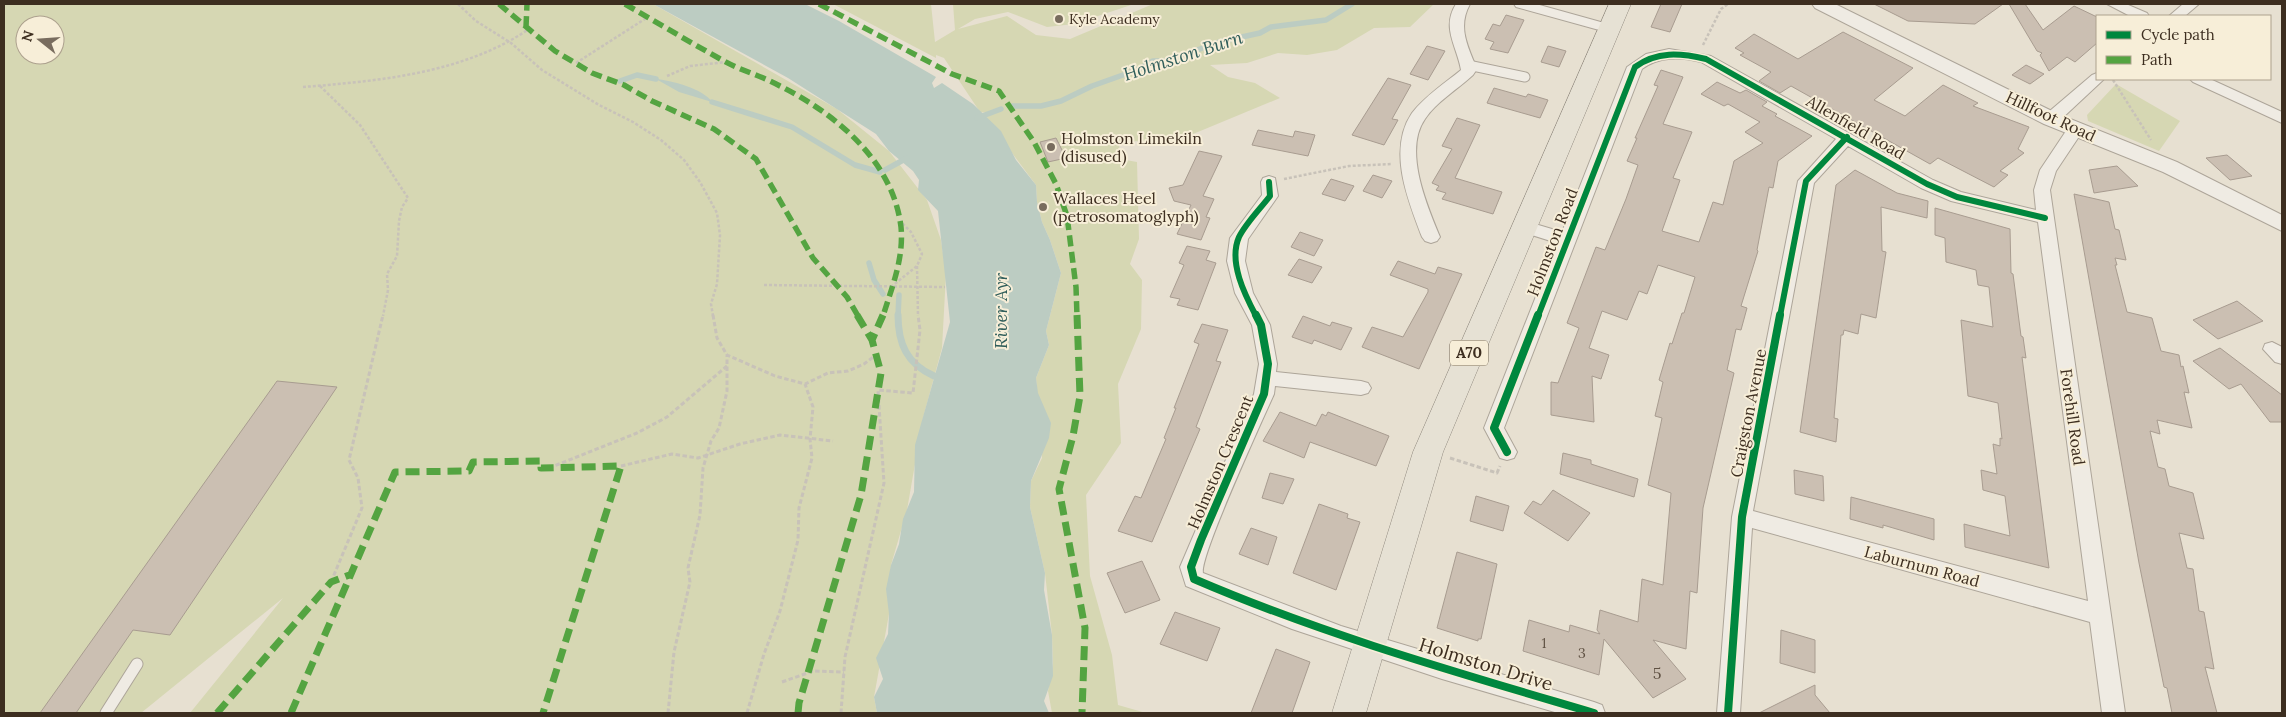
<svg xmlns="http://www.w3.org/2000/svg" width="2286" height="717" viewBox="0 0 2286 717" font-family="Lora,serif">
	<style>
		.green { fill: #d6d7b3; fill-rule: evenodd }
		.water { fill: #bcccc2 }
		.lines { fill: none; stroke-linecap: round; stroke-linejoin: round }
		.stream-far1 { stroke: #bcccc2; stroke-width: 5.5 }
		.stream { stroke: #bcccc2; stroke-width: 7 }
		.building { fill: #cbbfb2; stroke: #a89c90 }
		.service-far1-casing { stroke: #ada599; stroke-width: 11 }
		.service-casing { stroke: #ada599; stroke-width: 13 }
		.minor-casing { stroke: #ada599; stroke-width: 2 }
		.tertiary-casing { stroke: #ada599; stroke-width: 2 }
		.primary-casing { stroke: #928b80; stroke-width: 1 }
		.path-far1 { stroke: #c8c2b9; stroke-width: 2.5; stroke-dasharray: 3 2; stroke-linecap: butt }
		.path { stroke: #c8c2b9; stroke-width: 3; stroke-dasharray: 4.5 2.5; stroke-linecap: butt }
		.service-far1 { stroke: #efebe3; stroke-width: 9 }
		.service { stroke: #efebe3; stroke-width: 11 }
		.minor { fill: #efebe3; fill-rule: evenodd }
		.tertiary { fill: #efebe3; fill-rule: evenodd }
		.primary { fill: #e6e1d4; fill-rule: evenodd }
		.quiet-far1 { stroke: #54a441; stroke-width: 5.5; stroke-dasharray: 11 5.5; stroke-linecap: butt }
		.quiet { stroke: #54a441; stroke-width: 7; stroke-dasharray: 14 7; stroke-linecap: butt }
		.cycleway-far1-casing { stroke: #f7eed8; stroke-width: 9 }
		.cycleway-casing { stroke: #f7eed8; stroke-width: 11 }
		.cycleway-far1 { stroke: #00873e; stroke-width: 6 }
		.cycleway { stroke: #00873e; stroke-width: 8 }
		.poi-dot { fill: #786c5e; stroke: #f7eed8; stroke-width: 2 }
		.labels { text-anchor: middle; stroke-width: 4; stroke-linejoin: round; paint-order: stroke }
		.far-poi-label { font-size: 14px; fill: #3d2e20; stroke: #f7eed8; text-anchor: start }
		.number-label { font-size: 14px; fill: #605244 }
		.shield { fill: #f7eed8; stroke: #756857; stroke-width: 1 }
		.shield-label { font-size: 15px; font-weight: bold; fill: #3d2e20 }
		.street-label { font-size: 16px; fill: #3d2e20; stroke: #f7eed8 }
		.poi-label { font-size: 16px; fill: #3d2e20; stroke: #f7eed8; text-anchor: start }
		.near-number-label { font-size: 16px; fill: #605244 }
		.water-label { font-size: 18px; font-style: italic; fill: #2f5d5a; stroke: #f7eed8 }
		.near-street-label { font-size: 19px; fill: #3d2e20; stroke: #f7eed8 }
	</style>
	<rect width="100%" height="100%" fill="#e7e0d1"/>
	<path class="green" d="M4 4H653L837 109 889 151 927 200 941 240 946 274 942 348 923 418 907 510 891 565 889 614 874 697 877 713H190L283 598 141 713H4ZM25 25H55V55H25Z
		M833 4H931L935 42 955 30 953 4H1134L1074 24 1047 27 1008 12 975 19 958 29 1007 16 1036 35 1070 39 1153 4H1434L1410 27 1374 28 1337 50 1307 55 1278 53 1247 63 1210 65 1228 77 1255 83 1280 98 1181 139 1119 142 1120 159 1137 162 1139 239 1130 264 1142 280 1141 329 1118 384 1121 443 1086 495 1090 576 1112 655 1118 705 1146 713H1052L1048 691 1053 664 1052 635 1045 573 1030 507 1031 481 1042 458 1036 378 1049 345 1046 331 1061 273 1050 240 1042 222 1037 202 1036 185 986 118 987 113 980 112 944 58 936 55V58Z
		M2116 84 2180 121 2159 151 2088 121 2087 115Z"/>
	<path class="water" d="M653 4H805L839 21 936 77 932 83 934 88 942 83 973 104 1001 131 1016 160 1036 185 1037 202 1042 222 1050 240 1061 273 1046 331 1049 345 1036 378 1038 393 1051 423 1049 438 1031 481 1030 507 1045 573 1044 590 1052 635 1053 676 1044 701 1049 713H877L874 697 883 679 876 658 888 634 889 614 886 589 891 565 899 544 903 519 914 492 915 445 950 322 938 211 918 190 919 180 913 171 889 151 876 134 788 78Z
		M656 79C670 80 704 89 712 102L679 92Z"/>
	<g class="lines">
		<path class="stream-far1" d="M620 81 637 75 656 79
			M712 102 792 127 855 165 880 172
			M1012 106H1041L1061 101 1092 86 1137 70 1153 61H1167L1219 42 1260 33 1271 27 1326 20 1352 4
			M977 118 1001 109
			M885 170 907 158
			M869 263 874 280 883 294
			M898 316 899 295"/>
		<path class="stream" d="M898 315C898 344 907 364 934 376"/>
	</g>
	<path class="building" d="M1661 4H1682L1670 32 1651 27Z
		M1874 4H2003L1975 24 1908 21Z
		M2009 4H2025L2043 30 2074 6 2097 17V43L2075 62 2067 57 2049 71 2040 55 2042 53 2037 51Z
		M1506 15 1524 20 1508 53 1490 49 1494 42 1485 39 1493 24 1500 26Z
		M1843 32 1913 68 1874 100 1905 116 1943 85 1978 103 1973 106 2029 127 2018 149 2024 153 2000 171 2008 175 1994 187 1938 158 1930 164 1791 86 1780 93 1759 81 1771 72 1740 55 1744 53 1735 48 1754 34 1798 59Z
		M1427 46 1445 51 1428 80 1410 74Z
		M1548 46 1566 51 1559 67 1541 62Z
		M2026 65 2044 74 2030 84 2012 75Z
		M1661 70 1683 77 1663 124 1692 132 1673 178 1680 180 1662 231 1699 242 1713 202 1723 205 1734 161 1763 143 1745 132 1760 122 1728 104 1724 106 1701 94 1717 82 1740 93 1746 90 1767 102 1762 106 1777 114 1775 116 1812 136 1778 161 1773 188 1769 187 1757 250 1758 251 1741 306 1747 308 1741 330 1736 329 1727 370 1734 373 1703 508 1697 593 1690 591 1686 649 1653 640 1686 679 1653 698 1604 639 1599 675 1523 651 1529 620 1569 632 1570 625 1600 634 1597 630 1600 610 1638 622 1642 579 1663 585 1671 493 1648 485 1662 418 1655 416 1663 382 1659 380 1670 343 1672 344 1682 313H1684L1695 277 1658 265 1647 294 1639 291 1627 320 1602 311 1589 348 1609 355 1601 379 1592 376 1594 422 1551 415V382L1558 383 1579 328 1567 323 1596 247 1605 250 1626 199 1638 165 1627 161 1637 138H1635L1658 86 1654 85Z
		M1388 78 1411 85 1392 119 1398 120 1384 145 1352 135Z
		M1494 88 1526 97 1528 94 1548 100 1540 118 1487 103Z
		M1457 118 1480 125 1455 178 1502 192 1493 214 1442 199 1446 193 1436 190 1439 186 1432 183 1452 149 1442 146Z
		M1258 130 1293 137 1295 131 1315 135 1308 156 1252 145Z
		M1056 138 1066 158 1048 162 1040 142Z
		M1199 151 1222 156 1203 196 1214 199 1206 217 1210 218 1201 240 1177 234 1191 205 1174 201 1169 188 1183 185Z
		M2227 155 2252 176 2230 180 2206 158Z
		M2117 166 2138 186 2094 193 2089 170Z
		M1855 170 1897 193 1928 201 1927 218 1881 207 1882 251 1886 252 1876 318 1861 314 1858 334 1844 330 1843 335H1841L1834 418 1838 419 1836 442 1800 432 1836 185Z
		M1373 175 1392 181 1382 198 1363 191Z
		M1331 179 1354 186 1345 201 1322 194Z
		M2074 194 2109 202 2115 229 2119 230 2126 260 2115 258 2117 265H2115L2127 312 2152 318 2161 351 2179 355 2181 367 2183 366 2189 393 2184 392 2192 428 2157 420 2160 434 2150 431 2158 467 2165 469 2169 486 2193 493 2204 539 2179 533 2187 568 2193 569 2199 611 2204 612 2214 669 2205 667 2217 713H2172L2167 688 2164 687 2139 563Z
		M1935 208 2010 229 2011 273 2013 274 2021 336 2023 337 2026 358 2022 357 2049 568 1965 547 1964 524 2010 536 2005 496 1983 490 1981 470 1997 474 1993 444 2000 446V438L2002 439 1998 403 1968 396 1961 320 1993 327 1989 287 1978 285 1976 270 1946 262 1945 238 1935 235Z
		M1300 232 1323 240 1314 256 1291 247Z
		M1187 246 1210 251 1206 260 1216 263 1198 310 1177 305 1180 299 1170 297 1184 265 1179 263Z
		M1299 259 1322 267 1312 283 1288 275Z
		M1398 261 1435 274 1438 267 1462 274 1419 369 1362 347 1372 327 1403 337 1428 292V289L1390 275Z
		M2237 301 2263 321 2218 339 2193 320Z
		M1303 316 1330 326 1332 322 1352 328 1341 350 1314 340 1312 344 1292 337Z
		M1202 324 1228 330 1216 361 1221 362 1196 427 1200 429 1152 542 1118 531 1135 496 1141 498 1166 439 1164 438 1176 408H1174L1199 344 1194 342Z
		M2220 348 2282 395V422H2270L2241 384 2229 389 2193 361Z
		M277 381 337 387 170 635 133 630 76 713H40Z
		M1280 412 1316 426 1322 414 1326 416 1328 412 1389 436 1376 466 1310 442 1304 458 1263 441Z
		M1563 453 1591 460V464L1638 479 1634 497 1560 474Z
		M1794 470 1823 476 1824 501 1795 494Z
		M1270 473 1294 479 1283 504 1262 498Z
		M1553 490 1590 513 1568 541 1524 513 1533 501 1541 505Z
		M1476 496 1509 506 1503 531 1470 521Z
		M1851 497 1934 519V540L1883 525V528L1850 519Z
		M1319 504 1348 514 1347 518 1360 522 1336 590 1293 573Z
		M1251 528 1277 537 1268 565 1239 554Z
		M1457 552 1497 564 1481 639H1478V641L1437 628Z
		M1142 561 1160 600 1125 613 1107 573Z
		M1175 612 1220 628 1207 661 1160 644Z
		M1781 630 1815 640V673L1780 663Z
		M1276 649 1310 662 1292 713H1251Z
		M1815 685V695L1830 713H1759Z"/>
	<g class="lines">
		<defs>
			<path id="service-far1" d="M1468 65 1525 77"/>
			<path id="service" d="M106 713 137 664"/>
			<path id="minor" d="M1456 4H1470C1457 27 1468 47 1477 69L1473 75C1458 89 1436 102 1425 119 1403 150 1427 206 1440 237L1437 241 1431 243 1425 241 1422 237C1408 200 1387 150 1412 113 1425 96 1445 83 1461 70 1457 46 1441 28 1456 4Z
				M1514 4H1536L1615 26 1617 29 1610 33 1516 7Z
				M2107 4H2126L2147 13 2149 16H2130Z
				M2183 4H2199L2185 16H2169Z
				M1669 49 1711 56 1933 180 1961 192 2036 210 2034 190 2040 170 2070 125H2082L2084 129 2056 171 2050 190 2125 713H2102L2090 622 1752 528 1740 713H1717L1732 517 1798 181 1836 139 1701 62C1680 57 1660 56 1642 69L1504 428 1517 452 1514 458 1507 460 1500 458 1484 428 1557 243 1519 231 1516 227 1519 223 1525 221 1562 232 1627 67 1646 54ZM1848 146 1921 188 1951 201 2038 222 2088 601 1753 511 1814 183Z
				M2097 73V79H2104L2102 81 2057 123H2045L2043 119 2045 115 2092 75Z
				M2190 79H2210L2282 112V123L2193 82Z
				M1269 176 1275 178 1278 196 1248 239 1245 261 1253 293 1270 325 1277 364 1276 372 1361 381 1368 383 1371 388 1368 393 1361 395 1275 386 1274 394C1263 419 1199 557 1203 573L1341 626 1594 702 1602 705 1605 713H1558L1442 679 1292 629 1186 586 1180 567 1254 394 1259 364 1252 325 1235 293 1227 261 1230 238 1262 195 1261 182 1263 178Z
				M2272 342 2282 347V364L2275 362 2263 349 2265 344Z"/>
			<path id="tertiary" d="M1812 4H1835L2058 114 2177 162 2282 215V231L2163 172 2044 124 1815 8Z"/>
			<path id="primary" d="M1609 4H1631L1443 452 1366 713H1332L1413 452Z"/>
		</defs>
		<use href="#service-far1" class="service-far1-casing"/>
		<use href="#service" class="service-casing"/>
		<use href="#minor" class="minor-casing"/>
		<use href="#tertiary" class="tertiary-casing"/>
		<use href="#primary" class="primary-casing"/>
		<path class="path-far1" d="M458 4 476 21 511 43 542 70 599 105 633 122 661 140 684 160 700 182 717 213 720 235 717 284 711 304 713 316
			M1703 45 1721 9 1728 4
			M576 63 648 17
			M667 76 690 66 726 62
			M2113 80 2151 140
			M320 86 360 125 408 198 402 207 399 221 397 256 387 274 388 290 383 316
			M303 87C380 81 464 73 529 29
			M1284 179 1349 166 1392 164
			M917 266 918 316
			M764 285 945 287
			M891 287 917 266 922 254 911 232 900 221"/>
		<path class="path" d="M713 315 717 338 727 355 775 376 805 384 828 373 848 371 864 364 876 355
			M1450 458 1497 473 1500 466
			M621 466 672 454 698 458 740 444 780 435 833 441
			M549 468 637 433 667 417 727 366
			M331 582 362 508 358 478 349 460 383 315
			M782 682 813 671 844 672
			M668 713 674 652 690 582 688 568 700 515 703 468 711 441 719 428 727 391V356
			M747 713 764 654 780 611 798 540 799 508 812 458 810 439 813 407 805 384
			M841 713 845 657 884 483 878 390 913 393 920 330 918 315"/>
		<use href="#service-far1" class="service-far1"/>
		<use href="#service" class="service"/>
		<use href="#minor" class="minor"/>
		<use href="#tertiary" class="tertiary"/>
		<use href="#primary" class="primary"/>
		<path class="quiet-far1" d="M499 4 555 51 592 73 624 85 652 101 714 129 756 159 813 258 847 297 858 316
			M625 4C658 23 691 43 724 61 742 71 762 76 780 86 836 114 893 161 901 227 904 258 892 287 883 316
			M819 4 952 74 999 91 1034 142 1056 184 1067 216 1076 287 1077 316
			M526 27 527 4"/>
		<path class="quiet" d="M857 315 872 340
			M1077 315 1080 396 1073 436 1059 489 1085 628 1082 713
			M217 713 331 582 352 574
			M291 713 395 472 469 471 473 462 541 461V468L621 466 543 713
			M798 713 799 703 861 495 881 373 872 340 883 315"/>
		<defs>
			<path id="cycleway-far1" d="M1256 316C1245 295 1228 262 1239 237 1246 223 1260 209 1270 196L1269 182
				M1538 316 1635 67C1657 51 1680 53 1706 59L1927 184 1957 197 2045 218
				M1780 316 1806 181 1847 137"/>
			<path id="cycleway" d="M1256 315 1261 325 1268 364 1264 394 1201 540 1191 567 1194 579C1324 635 1459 673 1594 713
				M1507 452 1494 428 1538 315
				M1728 713 1742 517 1780 315"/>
		</defs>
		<use href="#cycleway-far1" class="cycleway-far1-casing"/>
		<use href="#cycleway" class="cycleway-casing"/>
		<use href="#cycleway-far1" class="cycleway-far1"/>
		<use href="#cycleway" class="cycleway"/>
	</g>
	<g class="poi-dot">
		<circle cx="1059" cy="19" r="5"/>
		<circle cx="1051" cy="147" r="5"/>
		<circle cx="1043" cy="207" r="5"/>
	</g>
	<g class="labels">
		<g class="far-poi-label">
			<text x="1069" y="24">Kyle Academy</text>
		</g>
		<g class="number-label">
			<text x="1544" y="648">1</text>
			<text x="1582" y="658">3</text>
		</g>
		<rect class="shield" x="1450" y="340.5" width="38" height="25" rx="4"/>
		<g class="shield-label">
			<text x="1469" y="358">A70</text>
		</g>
		<g class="street-label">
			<text transform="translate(2051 116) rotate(25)" y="6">Hillfoot Road</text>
			<text transform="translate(1856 127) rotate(30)" y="6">Allenfield Road</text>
			<text transform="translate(1552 242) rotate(-69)" y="6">Holmston Road</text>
			<text transform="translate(1748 413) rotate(-79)" y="6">Craigston Avenue</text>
			<text transform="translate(2073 417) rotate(82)" y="6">Forehill Road</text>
			<text transform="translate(1220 462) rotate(-67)" y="6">Holmston Crescent</text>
			<text transform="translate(1922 566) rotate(15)" y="6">Laburnum Road</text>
		</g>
		<g class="poi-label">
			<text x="1061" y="144">Holmston Limekiln<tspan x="1061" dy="18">(disused)</tspan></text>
			<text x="1053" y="204">Wallaces Heel<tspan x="1053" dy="18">(petrosomatoglyph)</tspan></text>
		</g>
		<g class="near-number-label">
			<text x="1657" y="679">5</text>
		</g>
		<g class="water-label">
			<text transform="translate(1183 56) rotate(-18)" y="6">Holmston Burn</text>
			<text transform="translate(1001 311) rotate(-90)" y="6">River Ayr</text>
		</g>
		<g class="near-street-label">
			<text transform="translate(1486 664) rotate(17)" y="7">Holmston Drive</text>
		</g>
	</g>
	<rect width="2286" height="717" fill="none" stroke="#3d2e20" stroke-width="10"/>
	<rect x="2096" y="15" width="175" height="65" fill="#f7eed8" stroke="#ada18e"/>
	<rect x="2106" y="31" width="25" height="8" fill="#00873e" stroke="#ada18e"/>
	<text x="2141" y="40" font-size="15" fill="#3d2e20">Cycle path</text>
	<rect x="2106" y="56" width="25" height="8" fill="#54a441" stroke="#ada18e"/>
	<text x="2141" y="65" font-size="15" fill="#3d2e20">Path</text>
	<g transform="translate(40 40) rotate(287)"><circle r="24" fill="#f7eed8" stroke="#ada18e"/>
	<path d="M0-4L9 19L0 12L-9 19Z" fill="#786c5e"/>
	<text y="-8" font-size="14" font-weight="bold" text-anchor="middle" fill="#3d2e20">N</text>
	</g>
</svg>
